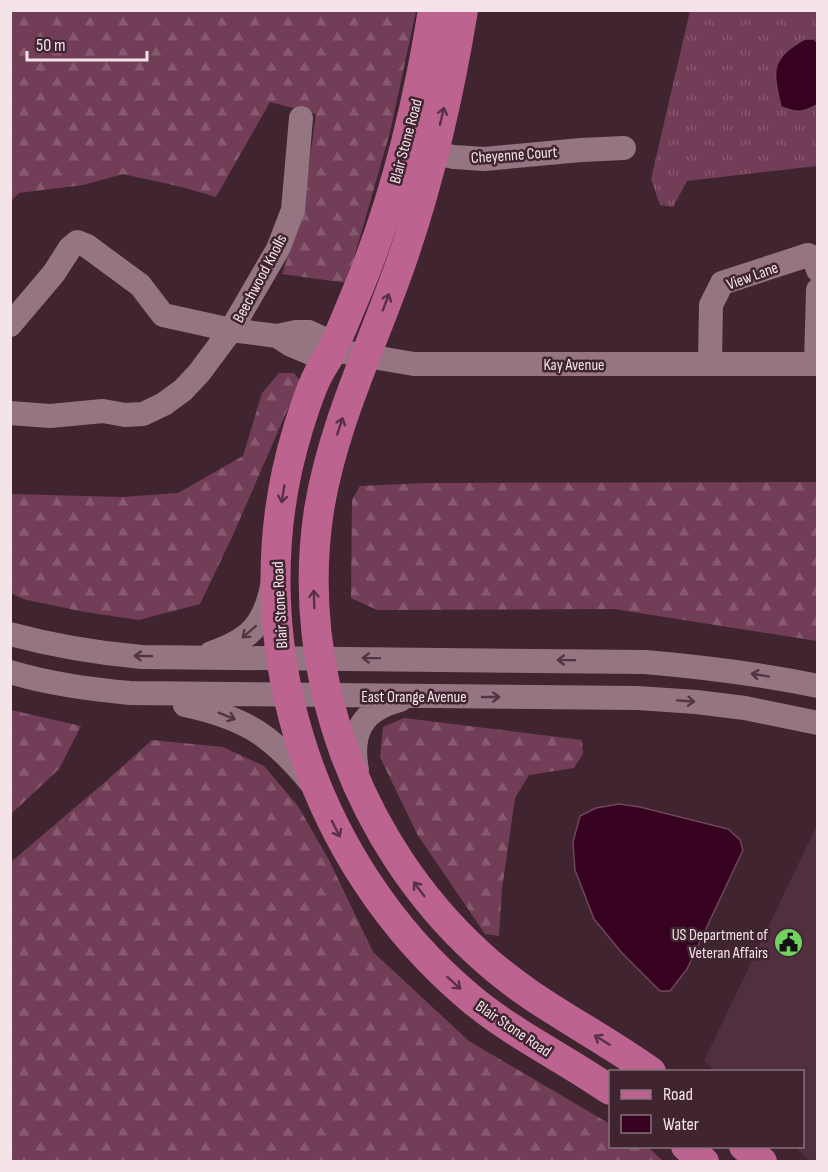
<svg xmlns="http://www.w3.org/2000/svg" width="828" height="1172" viewBox="0 0 828 1172" font-family="'Sofia Sans Condensed',sans-serif">
	<style>
		.built { fill: #502f3e }
		.grass { fill: url(#grass-tufts) }
		.forest { fill: url(#forest-firs) }
		.water { fill: #370120; stroke: #70455d; stroke-width: 1.5 }
		.lines { fill: none; stroke-linecap: round; stroke-linejoin: round }
		.minor { stroke: #967583; stroke-width: 24 }
		.major { stroke: #bd6390; stroke-width: 30 }
		.oneway { stroke: #593144 }
		.oneway2 { stroke: #513541 }
		.labels { text-anchor: middle; stroke-width: 5; stroke-linejoin: round; paint-order: stroke }
		.street-label { font-size: 16px; fill: #f5e3ea; stroke: #402531 }
		.poi-label { font-size: 16px; fill: #f5e3ea; stroke: #402531; text-anchor: end }
	</style>
	<defs>
		<pattern id="grass-tufts" width="24" height="20" patternUnits="userSpaceOnUse" patternTransform="scale(1.5)"><rect width="24" height="20" fill="#723d56"/><path d="M3 7l-1-3M5 7V3M7 7l1-3M15 17l-1-3M17 17v-4M19 17l1-3" fill="none" stroke="#87596e"/></pattern>
		<pattern id="forest-firs" width="22" height="20" patternUnits="userSpaceOnUse" patternTransform="scale(1.5)"><rect width="22" height="20" fill="#723d56"/><path d="M5 1l3.5 6h-7zM16 11l3.5 6h-7z" fill="#87596e"/></pattern>
	</defs>
	<rect width="100%" height="100%" fill="#402531"/>
	<path class="built" d="M817 825 818 1161 811 1162 795 1147 802 1146V1072L715 1071 704 1061Z"/>
	<path class="grass" d="M690 11H817V166L687 181 673 207 660 205 651 179Z"/>
	<path class="forest" d="M11 11H416L390 132 347 283 282 274 302 215 316 114 270 102 216 197 182 187 123 174 83 185 19 193 11 201Z
		M279 373H294L300 381 233 535 200 604 139 620 85 612 23 599 11 593 10 494 122 497 178 493 243 456 262 393Z
		M817 482V641L614 609 377 610 351 598 352 500 360 486 424 483Z
		M11 710 81 726 59 769 11 814Z
		M404 718 582 740 583 754 574 768 529 775 515 798 502 889 499 936 485 934 417 834 380 757 383 727Z
		M152 740 223 747 264 766 298 806 330 862 373 952 469 1041 610 1124V1146L648 1147 663 1161H11V862L105 782Z"/>
	<path class="water" d="M805 39H814L817 42V105C802 113 797 113 781 107 773 72 769 58 805 39Z
		M619 804 640 807 728 829 740 840 743 850 687 969 670 991H660L622 953 594 919 575 870 573 842 580 816 596 808Z"/>
	<g class="lines">
		<path class="minor" d="M416 148 434 153 454 157 484 159 581 150 624 148
			M10 325 54 273 70 248 77 242 87 246 140 285 163 315 231 330 277 336 296 332H309L326 340 332 350
			M277 336 291 345 315 355 332 350 414 364H818
			M710 364 711 305 722 283 808 255 814 258 818 270
			M816 364 818 290
			M10 413 50 416 103 411 125 415 143 414 164 404 183 390 199 373 231 330 278 249 293 210 301 118
			M10 634C54 646 97 653 142 657L645 662C703 667 760 674 818 686
			M211 653C249 640 264 626 272 586
			M10 672C50 684 89 689 130 693L638 698 696 702 745 708 818 723
			M185 705C246 718 273 736 312 784
			M357 770C350 732 362 710 400 700"/>
		<path class="major" d="M433 10C418 104 395 199 359 287 350 308 342 329 332 350 329 357 324 364 320 371 310 389 304 410 298 429 235 633 308 862 470 998 513 1034 564 1058 610 1090
			M463 10C449 95 430 179 402 260 373 344 333 423 319 510 294 672 358 844 479 954 530 1002 594 1031 651 1072
			M686 1146 704 1162
			M744 1146 762 1162"/>
	</g>
	<defs><path id="oneway-shaft" d="M-6 0H5M1.5-3L5.5 0L1.5 3" fill="none" stroke-width="1.6" stroke-linecap="round" stroke-linejoin="round" transform="scale(1.5)"/></defs>
	<g class="oneway">
		<use href="#oneway-shaft" transform="translate(442 116) rotate(-77)"/>
		<use href="#oneway-shaft" transform="translate(386 302) rotate(-69)"/>
		<use href="#oneway-shaft" transform="translate(340 426) rotate(-72)"/>
		<use href="#oneway-shaft" transform="translate(283 494) rotate(99)"/>
		<use href="#oneway-shaft" transform="translate(314 599) rotate(-92)"/>
		<use href="#oneway-shaft" transform="translate(336 829) rotate(63)"/>
		<use href="#oneway-shaft" transform="translate(419 889) rotate(-127)"/>
		<use href="#oneway-shaft" transform="translate(454 983) rotate(42)"/>
		<use href="#oneway-shaft" transform="translate(602 1040) rotate(-148)"/>
	</g>
	<g class="oneway2">
		<use href="#oneway-shaft" transform="translate(249 632) rotate(139)"/>
		<use href="#oneway-shaft" transform="translate(143 656) rotate(-178)"/>
		<use href="#oneway-shaft" transform="translate(371 658) rotate(-179)"/>
		<use href="#oneway-shaft" transform="translate(566 660) rotate(-179)"/>
		<use href="#oneway-shaft" transform="translate(760 675) rotate(-170)"/>
		<use href="#oneway-shaft" transform="translate(491 697)"/>
		<use href="#oneway-shaft" transform="translate(686 701) rotate(4)"/>
		<use href="#oneway-shaft" transform="translate(227 716) rotate(22)"/>
	</g>
	<defs>
		<symbol id="civic-disc" viewBox="-11 -11 22 22"><circle r="9.5" fill="#70d35f" stroke="#402531"/><path d="M-.6-6.5H3V-4.5H.6V-3L4-1V1h2V6H-6V1h2V-1L-.6-3ZM-1.2 2.5V6h2.4V2.5Z" fill="#111"/></symbol>
	</defs>
	<g fill-rule="evenodd">
		<use href="#civic-disc" x="772" y="926" width="33" height="33"/>
	</g>
	<g class="labels">
		<g class="street-label">
			<text transform="translate(405 141) rotate(-75)" y="6">Blair Stone Road</text>
			<text transform="translate(514 154) rotate(-4)" y="6">Cheyenne Court</text>
			<text transform="translate(752 275) rotate(-20)" y="6">View Lane</text>
			<text transform="translate(259 278) rotate(-62)" y="6">Beechwood Knolls</text>
			<text x="574" y="370">Kay Avenue</text>
			<text transform="translate(279 605) rotate(-93)" y="6">Blair Stone Road</text>
			<text x="414" y="702">East Orange Avenue</text>
			<text transform="translate(514 1028) rotate(34)" y="6">Blair Stone Road</text>
		</g>
		<g class="poi-label">
			<text x="768" y="940">US Department of<tspan x="768" dy="18">Veteran Affairs</tspan></text>
		</g>
	</g>
	<rect width="828" height="1172" fill="none" stroke="#f5e3ea" stroke-width="24"/>
	<rect x="609" y="1070" width="195" height="78" fill="#402531" stroke="#88717b" stroke-width="1.5"/>
	<rect x="621" y="1090" width="30" height="9" fill="#bd6390" stroke="#88717b" stroke-width="1.5"/>
	<text x="663" y="1100" font-size="18" fill="#f5e3ea">Road</text>
	<rect x="621" y="1115" width="30" height="18" fill="#370120" stroke="#88717b" stroke-width="1.5"/>
	<text x="663" y="1130" font-size="18" fill="#f5e3ea">Water</text>
	<path d="M27 51v9h120v-9" fill="none" stroke="#f5e3ea" stroke-width="3"/>
	<text x="36" y="51" font-size="18" fill="#f5e3ea" stroke="#402531" stroke-width="4.5" paint-order="stroke">50 m</text>
</svg>
